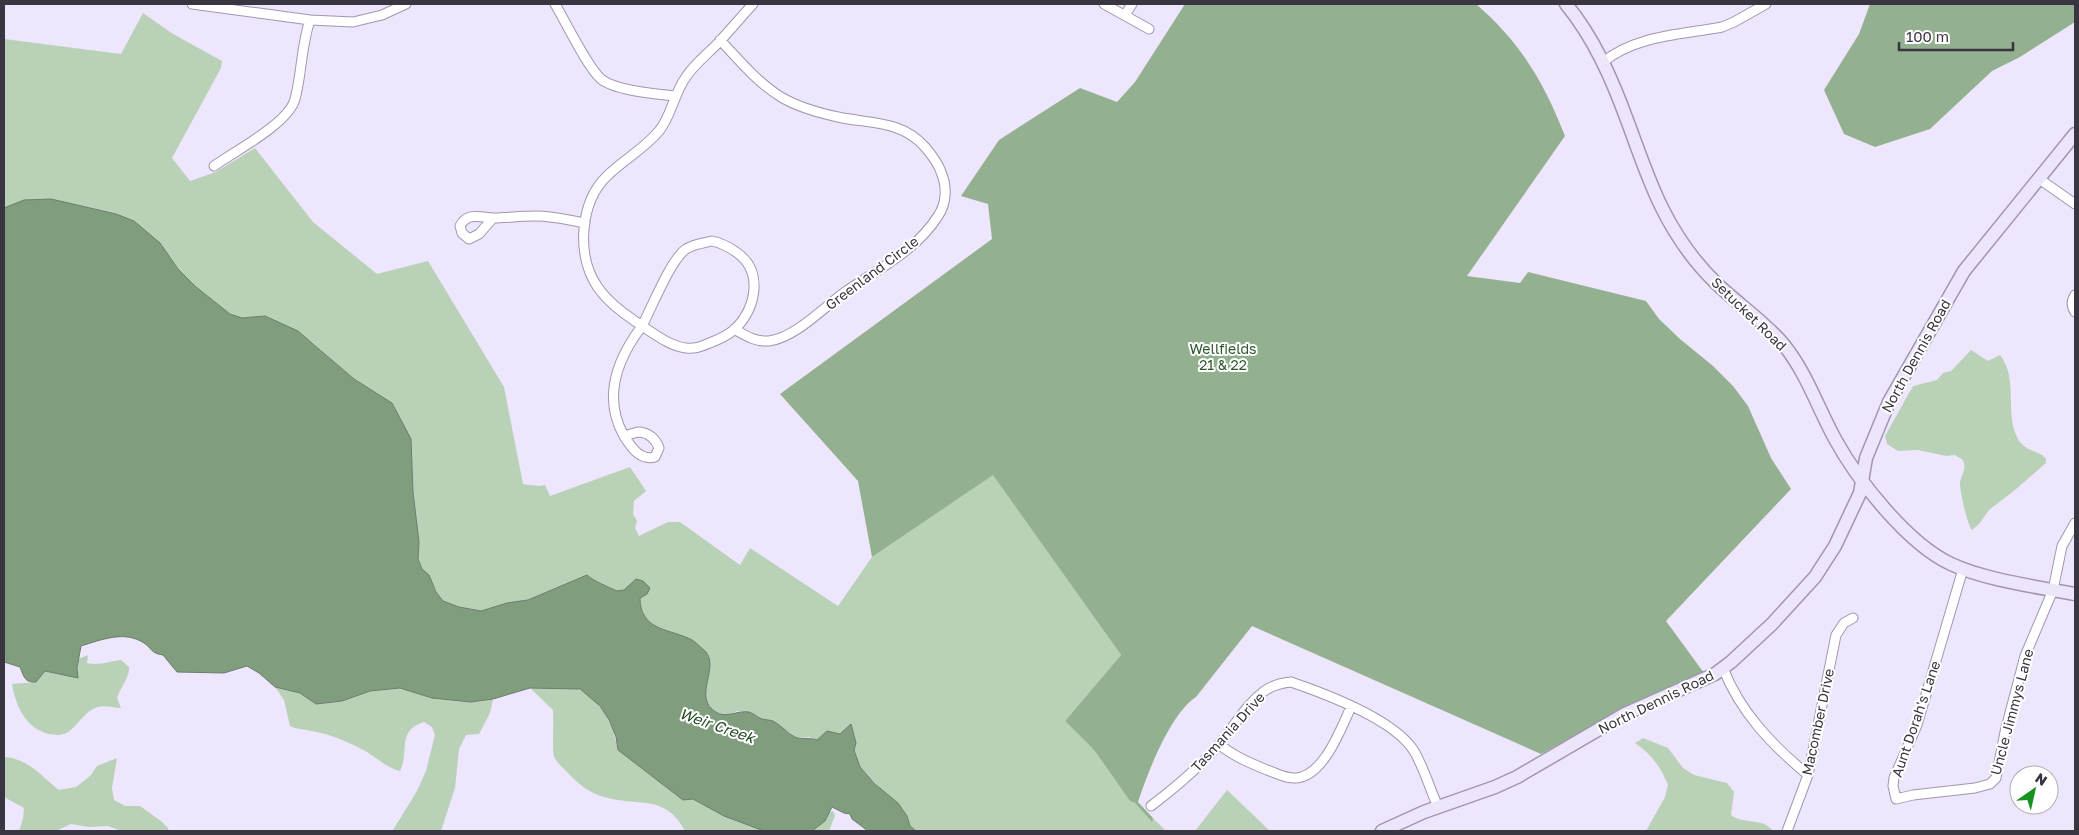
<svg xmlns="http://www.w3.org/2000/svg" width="2079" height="835" viewBox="0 0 2079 835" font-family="'Golos Text',sans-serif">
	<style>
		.green { fill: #b9d1b7 }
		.forest { fill: #93b191 }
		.water { fill: #809d7e; stroke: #6b7e6c }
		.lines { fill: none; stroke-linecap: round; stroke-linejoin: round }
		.street-casing { stroke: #a096b0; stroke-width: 11 }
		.secondary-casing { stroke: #a096b0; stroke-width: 15 }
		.street { stroke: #fff; stroke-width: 9 }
		.secondary { stroke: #ede5fa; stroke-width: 12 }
		.labels { text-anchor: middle; stroke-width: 4; stroke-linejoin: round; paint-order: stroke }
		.street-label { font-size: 14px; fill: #3a3641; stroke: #fff }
		.park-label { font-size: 14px; fill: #2d582c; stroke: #fff }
		.water-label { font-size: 15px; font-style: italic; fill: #224c21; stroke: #fff }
	</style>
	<rect width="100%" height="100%" fill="#eee6fd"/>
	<path class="green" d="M143 13 173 34 222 61 221 68 172 158 190 181 216 172 255 148 313 222 377 274 428 261 504 387 523 484 539 486 545 485 550 496 630 467 646 491 634 501 633 514 637 521 635 528 639 536 668 522H680L740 565 750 548 838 606 872 557 993 474 1121 655 1065 721 1094 750 1130 801 1135 803 1151 821 1153 818 1166 831H916L910 826 907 816 860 767 854 750 851 725 840 734 827 731 817 741 810 737 797 738 773 721 763 720 751 712 737 711 725 716C697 705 705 685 710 662 697 653 685 641 671 633 655 624 640 623 640 598L647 594 624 590 617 591C607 585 595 582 587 575L528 600 507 603 481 611 459 607 443 601 436 592 429 575 422 569 418 559 419 542 413 492 411 440 392 403 354 379 312 342 279 323 265 316 242 318 230 314 196 287 178 269 160 243 116 214 90 208H4V39L121 54Z
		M1971 350 1988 361 2000 355C2019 379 2004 413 2018 439 2025 452 2041 451 2046 459V463L2015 490 1989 510 1979 524 1972 530C1967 524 1960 492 1960 483 1961 474 1967 472 1963 460L1955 455 1946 456 1918 450 1898 451 1887 444 1885 436 1913 386 1937 380 1943 373 1951 371Z
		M88 655 87 663C99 666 109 661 121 660L129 667C130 677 120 688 117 698L121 708C114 708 105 705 98 707 85 710 78 726 68 732 61 736 56 735 49 734 25 728 16 706 12 684L36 682 45 671 77 678 78 659Z
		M275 687 300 693 316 704 342 701 370 691 400 688 432 698 471 702 493 699 490 713 479 734 466 735 459 749 455 788 441 831 393 830 417 791 426 771 435 735 432 727 424 722C396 731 410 751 400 771 387 768 378 759 367 752 351 743 330 734 312 731 304 729 298 730 290 726L284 700Z
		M569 687C598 691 613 724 618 750L683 800 693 799 724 816 764 831H685C665 793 637 807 604 797 589 793 576 782 566 771 562 767 556 762 554 756 552 750 554 721 553 710L530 688Z
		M1643 738 1668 748 1683 768 1694 775 1727 783 1734 792 1731 815C1744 825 1763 817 1773 831H1646L1665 797 1668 785C1661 767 1651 754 1635 743Z
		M5 757C29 759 41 776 59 790L76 787 90 776 97 766 117 758 112 788 114 800 125 806H140L161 821 168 828 169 831H121L108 826 89 827 71 824 56 831H19L23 819 24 808 4 797Z
		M1227 790 1270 831H1195Z
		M833 811 835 816 829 831H812L825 821 829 812Z"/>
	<path class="forest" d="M1185 4H1476C1520 42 1544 82 1565 136L1467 276 1520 283 1528 272 1646 301 1659 319 1680 339 1713 366 1733 386 1748 406 1771 458 1791 489 1666 621 1704 673 1620 710 1541 754 1252 626 1196 697C1170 714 1148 772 1138 802L1153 818 1152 822 1135 803 1130 801 1094 750 1065 721 1121 655 993 475 872 557 858 481 780 394 992 239 988 204 961 196 999 140 1080 88 1117 102 1135 82Z
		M1870 4H2075V22L2020 57 1992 71 1930 129 1875 147 1844 134 1824 90 1859 34Z"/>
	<path class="water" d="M51 199 116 214 134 221 160 243 178 269 196 287 230 314 242 318 265 316 298 331 354 379 392 403 411 439 413 492 419 542 418 559 422 569 429 575 436 592 443 601 459 607 481 611 507 603 528 600 587 575C595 582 607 586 617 591L624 590 636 579 643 581 650 588 647 594 640 598C640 629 667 629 688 638 694 640 699 646 704 650 722 666 691 697 716 712 726 719 737 710 749 712 753 713 757 717 762 719 766 720 770 720 773 721 781 725 787 733 795 737 801 740 808 737 817 740L827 731 840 734 851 724 856 743 854 750 860 767 875 784 898 803 907 816 910 826 916 831H868L852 819 850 814 844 813 832 807 825 821 812 831H764L724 816 693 799 683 800 618 750 616 737 609 720 600 706 580 689 530 688 493 699 471 702 432 698 400 688 370 691 342 701 316 704 300 693 275 687 259 673 247 666 224 673 177 672 163 655C150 653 153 649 144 643 124 630 101 640 81 646L77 668 78 678 45 671 36 682C25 683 24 677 20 667L4 662V208L24 200Z"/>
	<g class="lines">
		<defs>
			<path id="street" d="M192 4 310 20 353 22 382 15 406 4
				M555 4C565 21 588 68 601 79 616 91 657 94 676 96
				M1104 4 1149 29
				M1125 15 1132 4
				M720 40C739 60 758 83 781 97 798 107 819 113 838 117 870 124 901 120 925 147 931 154 938 163 941 172 947 186 947 203 938 216 917 250 877 270 845 292 824 307 795 338 769 341 755 342 746 336 734 329
				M1603 62C1637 35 1680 35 1722 27L1734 22 1766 4
				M214 166C235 151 289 123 295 99 302 73 301 46 310 20
				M2038 178 2075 204
				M493 218C480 217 467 212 460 226L462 233 469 239 479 234 493 218C506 218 520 216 533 216 551 215 568 220 585 223
				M712 241C721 243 729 247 736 252 764 271 756 308 735 329 728 335 720 339 712 342 702 346 697 349 686 348 670 346 656 335 642 326 652 307 671 259 686 249 694 244 704 243 712 241Z
				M2075 295C2071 301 2071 306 2075 312
				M638 432C648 432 656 439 659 448L655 457C640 461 631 447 624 436Z
				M624 436C602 397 617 359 642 326 626 315 608 303 597 286 576 255 580 202 607 176 623 160 644 149 659 131 672 115 674 93 686 77 695 63 709 53 720 41 731 29 742 16 753 4
				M1963 569 1917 725 1894 778 1893 786 1896 799 1913 795 1975 788 1990 784 1996 778 2005 732 2025 656 2053 590 2062 546 2075 523
				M1723 668C1740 712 1772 745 1808 775
				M1219 744C1233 756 1250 763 1267 770 1276 773 1286 779 1296 778 1324 776 1341 728 1351 707
				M1151 806C1176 787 1201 766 1221 742 1235 725 1246 705 1263 692 1272 685 1281 683 1291 682 1326 694 1394 719 1414 751 1424 768 1430 789 1438 807
				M1787 831 1808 775 1836 635 1844 623 1853 618"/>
			<path id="secondary" d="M1566 4C1594 38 1612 79 1627 120 1638 149 1648 180 1662 208 1676 236 1695 263 1717 284 1739 305 1765 322 1784 345 1807 374 1818 408 1835 439 1858 481 1908 544 1951 564 1985 580 2038 587 2075 594
				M1382 831 1424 812 1495 787 1517 777 1625 714 1715 674 1731 662 1772 624 1815 577 1835 546 1860 493 1866 458 1889 402 1964 271 2075 134"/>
		</defs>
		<use href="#street" class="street-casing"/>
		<use href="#secondary" class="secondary-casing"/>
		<use href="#street" class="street"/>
		<use href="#secondary" class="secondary"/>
	</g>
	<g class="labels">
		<g class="street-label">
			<text transform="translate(872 273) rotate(-37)" y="5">Greenland Circle</text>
			<text transform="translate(1749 314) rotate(44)" y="5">Setucket Road</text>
			<text transform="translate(1916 356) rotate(-61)" y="5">North Dennis Road</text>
			<text transform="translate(1656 702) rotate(-26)" y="5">North Dennis Road</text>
			<text transform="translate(2012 712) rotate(-75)" y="5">Uncle Jimmys Lane</text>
			<text transform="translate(1916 719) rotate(-71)" y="5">Aunt Dorah's Lane</text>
			<text transform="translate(1818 722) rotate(-78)" y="5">Macomber Drive</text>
			<text transform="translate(1228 732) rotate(-48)" y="5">Tasmania Drive</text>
		</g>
		<g class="park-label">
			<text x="1223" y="354">Wellfields<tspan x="1223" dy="16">21 &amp; 22</tspan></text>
		</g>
		<g class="water-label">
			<text transform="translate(717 726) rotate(19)" y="5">Weir Creek</text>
		</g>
	</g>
	<rect width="2079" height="835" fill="none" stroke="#3a3641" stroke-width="10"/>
	<g transform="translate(2034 790) rotate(34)"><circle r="24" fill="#ffffff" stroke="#b0afb3"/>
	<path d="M0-4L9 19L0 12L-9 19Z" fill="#18911f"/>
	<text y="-8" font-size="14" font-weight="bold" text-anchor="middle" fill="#3a3641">N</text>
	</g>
	<path d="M1899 42v8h114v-8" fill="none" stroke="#3a3641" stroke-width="2.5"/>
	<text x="1906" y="42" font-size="15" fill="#3a3641" stroke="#ffffff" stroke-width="4" paint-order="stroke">100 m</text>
</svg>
